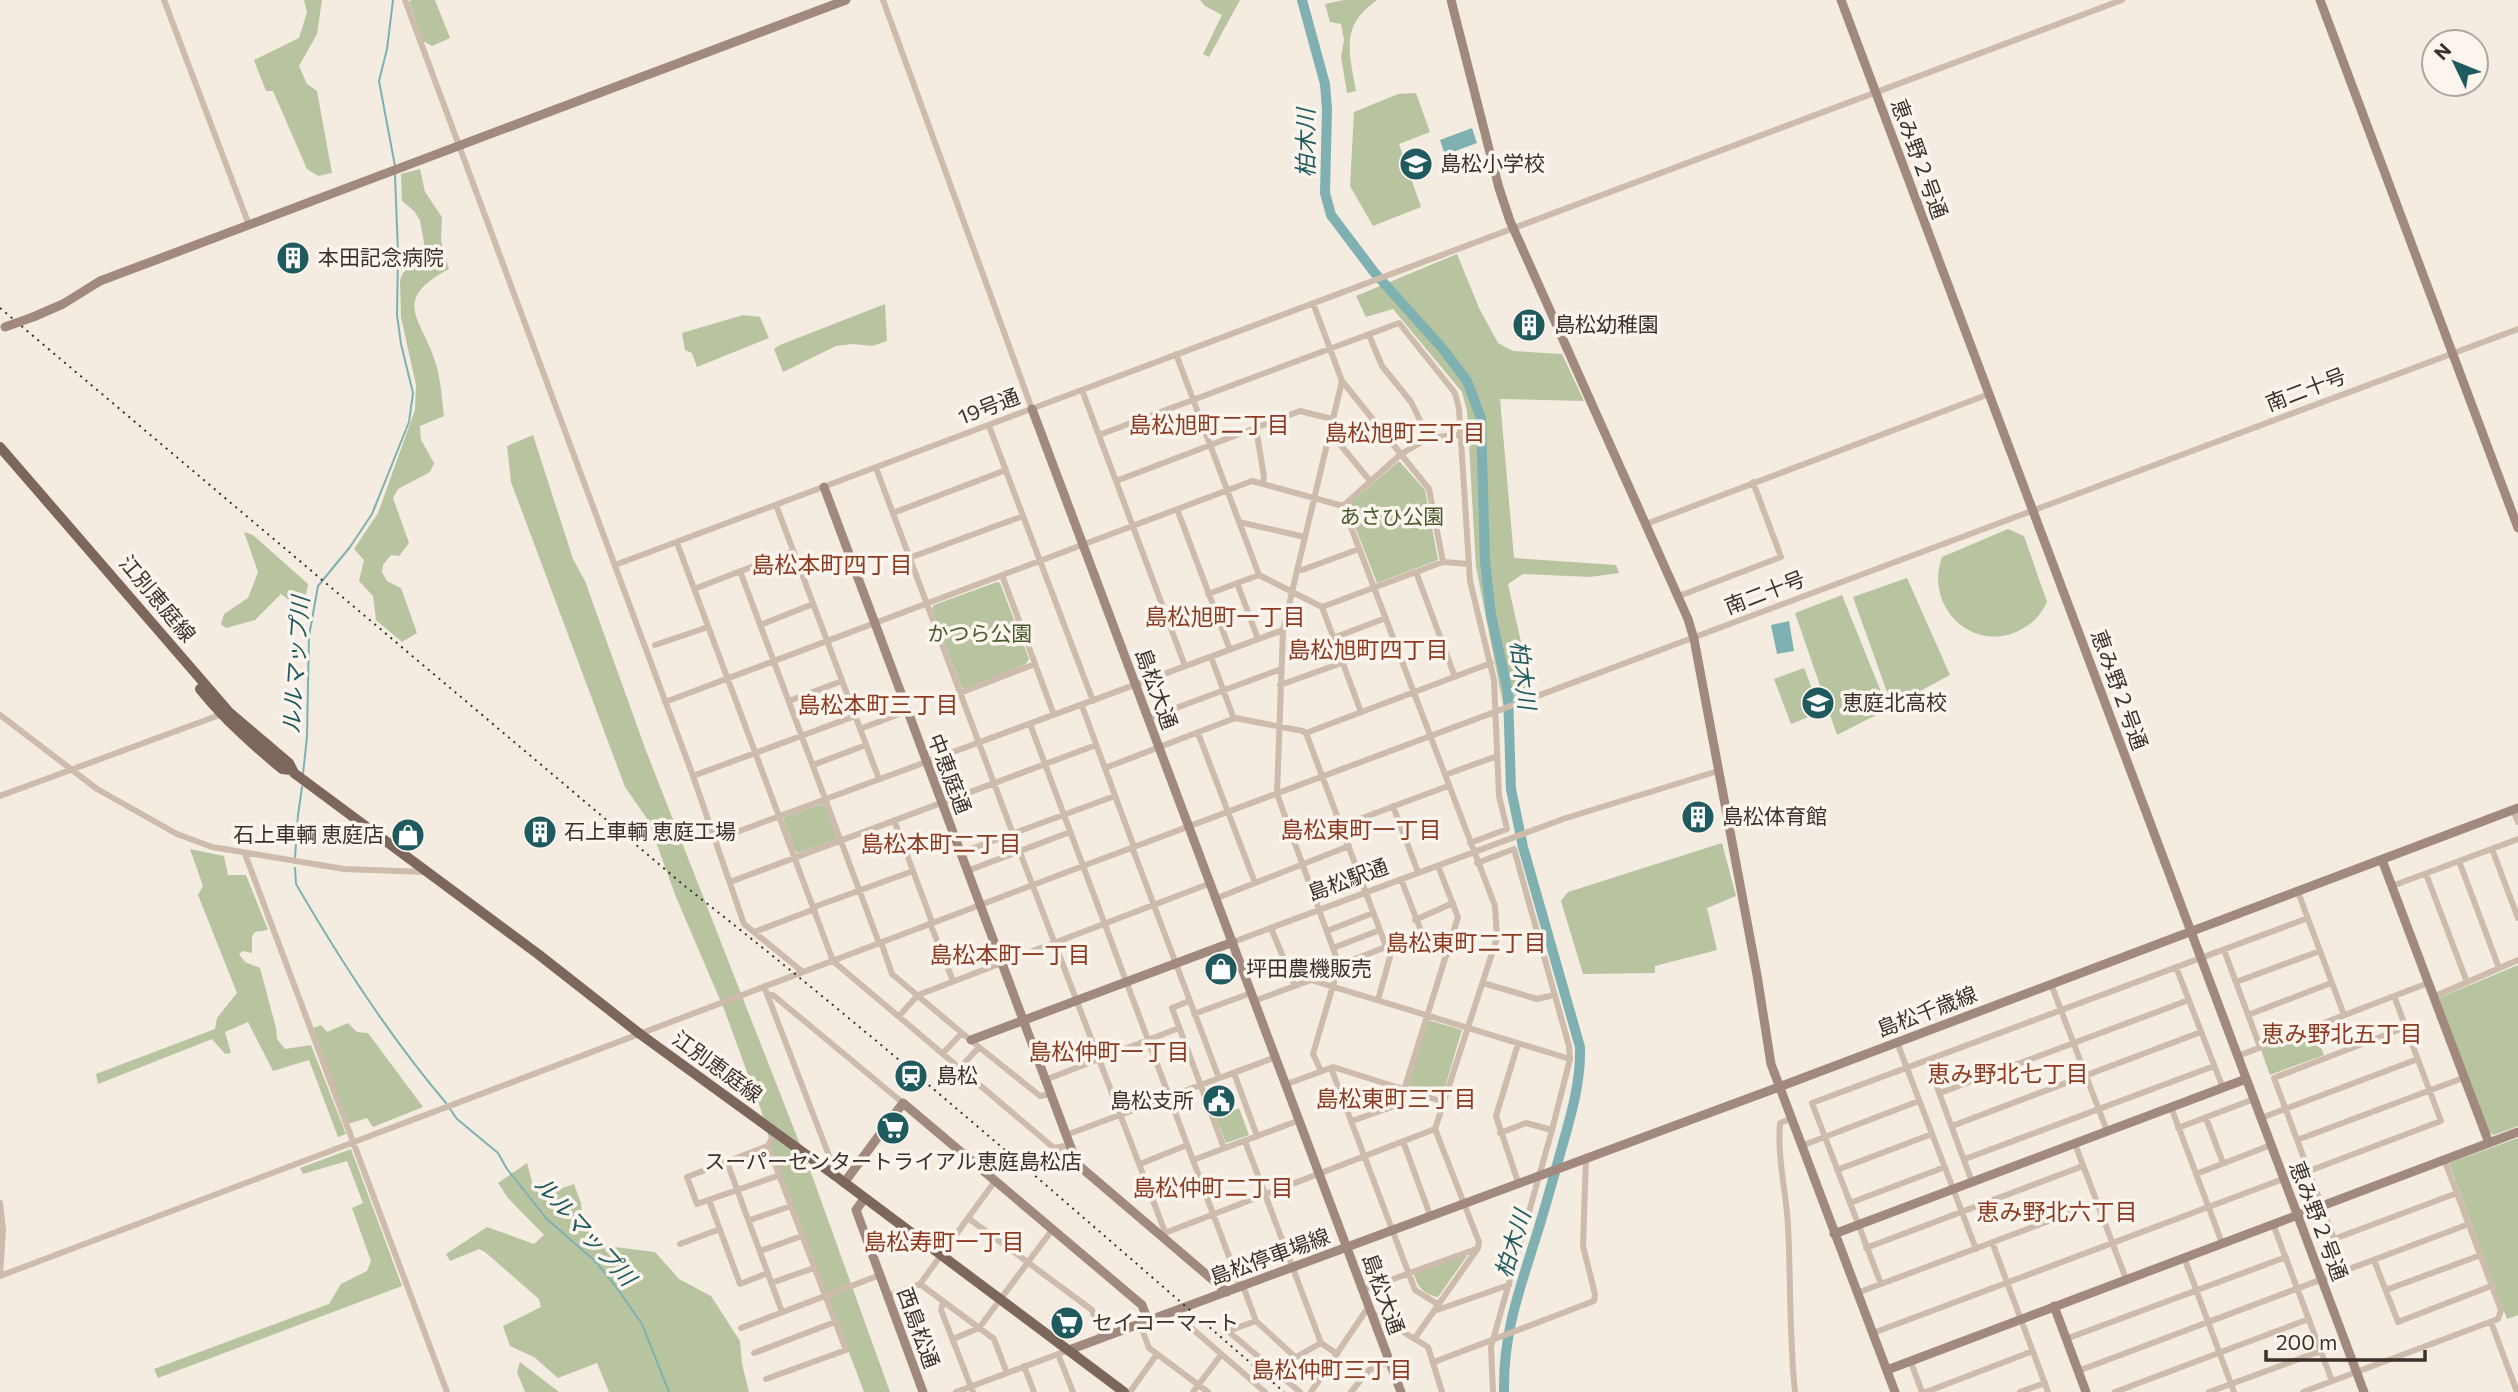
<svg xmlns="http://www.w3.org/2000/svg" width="2518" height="1392" viewBox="0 0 2518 1392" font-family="Commissioner,'Noto Sans JP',sans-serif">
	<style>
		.green { fill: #b8c4a0 }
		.water { fill: #7fb0b2 }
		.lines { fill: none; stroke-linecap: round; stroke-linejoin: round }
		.stream { stroke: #7fb0b2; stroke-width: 2 }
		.river { stroke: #7fb0b2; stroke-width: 10 }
		.street { stroke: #cdbbac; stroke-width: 6 }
		.secondary { stroke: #a18a7d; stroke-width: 9 }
		.primary { stroke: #7d675c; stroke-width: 10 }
		.rail { stroke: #3b302b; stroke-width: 2; stroke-dasharray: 2 5; stroke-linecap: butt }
		.secondary-bridge { stroke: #a18a7d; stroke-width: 9 }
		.labels { text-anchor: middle; stroke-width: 7; stroke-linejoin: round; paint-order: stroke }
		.street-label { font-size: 21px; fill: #3b302b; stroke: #fbf5ee }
		.poi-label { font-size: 21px; fill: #3b302b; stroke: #fbf5ee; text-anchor: start }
		.park-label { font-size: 21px; fill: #4a5a2e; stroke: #fbf5ee }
		.water-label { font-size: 23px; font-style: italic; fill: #1f5a5e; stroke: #fbf5ee }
		.neighbourhood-label { font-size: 23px; fill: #8c3b22; stroke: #fbf5ee }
	</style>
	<rect width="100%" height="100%" fill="#f4ebe1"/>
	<path class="green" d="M304 0H322L317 34 299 66 307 84 317 91 332 173 318 176 307 169 273 91H266L254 60 299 38 307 12Z
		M412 0H435L450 38 432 46 423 41 409 1Z
		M1200 0H1240L1209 57 1203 54 1222 15 1205 6Z
		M1344 0H1377C1340 26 1349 51 1356 91L1347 93 1341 57 1344 40 1341 24 1330 22 1325 4Z
		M1416 93 1430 132 1399 144 1421 207 1373 226 1350 186 1354 112 1398 94Z
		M420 169 425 192 442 217 441 241 449 269C387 302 425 320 437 368 441 383 442 400 444 416L420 426 421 440 434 463 430 472 398 489 393 498 409 543 399 556 391 555 383 565 382 572 387 581 401 588 417 633 402 642 376 620 373 596 359 581 364 560 354 549 378 513 415 410 416 385 401 317 400 280 403 273 423 251 424 243 420 220 414 211 402 201 401 174Z
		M1457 254 1479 308 1498 343 1513 351 1562 354 1584 401 1500 399 1514 558 1616 565 1619 573 1590 577 1523 574 1508 584 1532 691 1503 704 1476 567 1467 411 1462 392 1393 309 1366 317 1356 296Z
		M885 304 887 341 872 346 853 344 836 346 783 372 774 349 780 345Z
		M743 315 760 317 769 338 697 367 692 353 685 350 682 333Z
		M533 435 573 559 585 581 645 748 810 1170 890 1392H864L772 1149 761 1110 724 1009 676 897 648 820 625 787 511 482 507 446Z
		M1399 461 1425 490 1438 560 1377 583 1347 506Z
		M2008 529 2024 536 2047 602C2043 610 2038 618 2031 623 1984 661 1922 613 1942 557Z
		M244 532 253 535 308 584 303 611 281 594 255 620 226 628 221 624 224 614 248 598 258 572Z
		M1907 578 1950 675 1892 706 1853 597Z
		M997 582 1000 583 1029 659 1026 664 964 689 961 686 932 609 934 605Z
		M1842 595 1888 709 1837 735 1795 613Z
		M1804 668 1821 712 1791 724 1774 679Z
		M821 804 825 805 837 839 798 853 795 851 783 818Z
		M1722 843 1736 896 1707 908 1717 950 1655 966V973L1583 974 1561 901 1568 892Z
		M190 849 224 856 228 875H246L268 930 255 932 252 936V953L243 951 239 954 245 962 260 968 276 1028 277 1039 285 1049 311 1045 346 1134 338 1137 309 1060 273 1071 248 1022 225 1032 231 1053 225 1054 212 1039 98 1084 96 1074 215 1029 217 1018 237 993 198 895 203 886Z
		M2518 965V1126L2494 1135 2486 1131 2439 998Z
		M1428 1020 1462 1030 1442 1097 1408 1086Z
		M348 1023 357 1032 368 1033 423 1107 373 1127 367 1118 348 1124 313 1028 321 1025 327 1032Z
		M2314 1030 2324 1055 2270 1075 2261 1050Z
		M1239 1108 1249 1135 1226 1143 1216 1118Z
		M2518 1138V1315L2507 1319 2449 1163Z
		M351 1149 402 1286 158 1378 154 1369 329 1304 341 1284 367 1271 371 1261 352 1208 363 1203 347 1161 303 1174 300 1168Z
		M527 1163 534 1189 553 1191 574 1184 581 1203 582 1218 606 1246 655 1252 679 1279 711 1296 740 1341 742 1364 749 1392H609L597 1363 558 1378 534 1357 510 1346 503 1326 541 1307 539 1299 485 1252 479 1249 450 1261 446 1254 487 1227 534 1244 544 1235 508 1198 498 1183Z
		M1463 1256H1467L1438 1297C1423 1294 1418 1287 1414 1274Z
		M520 1362 559 1392H525L517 1372Z"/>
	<path class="water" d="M1472 128 1477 143 1445 155 1440 140Z
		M1789 621 1794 651 1777 654 1771 625Z"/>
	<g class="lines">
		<path class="stream" d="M393 0 387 49 379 81 395 166
			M303 774 307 737 309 636 318 586 350 547 372 514 409 422 413 393 401 344 397 315 398 253 395 175
			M295 857 298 815 302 787
			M295 868 296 884C340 960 389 1036 446 1103
			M450 1109 457 1119 498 1153 507 1169 547 1219 596 1262 617 1288 642 1324 669 1392"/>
		<path class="river" d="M1302 0 1325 84 1327 109 1325 193 1331 215 1374 272 1443 349 1467 381 1481 418 1485 561 1491 615 1508 692 1511 789 1523 847 1580 1047C1581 1082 1571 1115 1562 1147 1553 1179 1545 1209 1535 1240 1518 1294 1503 1335 1504 1392"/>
		<path class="street" d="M164 0 249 225
			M405 0 693 776 744 924 803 972
			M883 0 1032 409
			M1313 303 1342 381 1283 630 1277 794 1339 965 1313 1054 1321 1071
			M1369 335 1382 366 1411 402 1429 438
			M1176 354 1259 575
			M1342 381 1429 489 1443 562
			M1082 390 1185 666
			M989 426 1093 701
			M1256 428 1264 477 1263 483
			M1099 435 1399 323 1455 393 1459 409 1470 581 1494 680 1499 796 1507 829 1470 843
			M1329 436 1334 437 1370 481
			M876 468 1013 834 1165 1232
			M1116 481 1300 411 1332 419
			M776 505 879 779
			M1343 506 1495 906 1497 938 1435 1129 1479 1242 1478 1248 1415 1338
			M1343 506 1401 454 1429 438 1462 434
			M1177 509 1230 650
			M893 513 1006 470
			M1239 522 1305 537
			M1646 524 1989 394
			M677 543 833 961 1054 1148 1070 1145
			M909 558 1023 516
			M615 565 2122 0
			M1297 569 1302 570 1359 549
			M740 571 879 943
			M1416 572 1455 677
			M1002 575 1054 715
			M1237 583 1258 639
			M694 589 793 551
			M1208 594 1259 575 1322 607 1443 562 1469 564
			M1679 596 1781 557 1753 482
			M1322 607 1361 712
			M760 625 813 604
			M1333 638 1386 618
			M655 645 708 627
			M1211 657 1234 719
			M1280 685 1395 644
			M960 693 1035 664
			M789 701 842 681
			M665 702 1252 481 1343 506
			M1082 706 1134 847
			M0 715 97 789 177 834 212 847 344 869 426 872
			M1149 718 1281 669
			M1030 724 1240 1286
			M860 729 907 711
			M1198 733 1255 883
			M1306 733 1390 957 1378 1000
			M813 765 866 745
			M1105 768 1235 718 1303 731 1306 733 1491 663
			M1445 775 1497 756
			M693 776 855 716
			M0 796 225 713
			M1393 806 1418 872
			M2513 810 2518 822
			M894 820 932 922
			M1341 826 1448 786
			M715 840 1283 630
			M1132 847 1219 1078
			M2492 849 2518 918
			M960 853 1115 796
			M245 854 447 1392
			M2459 861 2499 968
			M1477 863 1514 849 1569 1046 1570 1059 1552 1130 1491 1347 1493 1392
			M967 871 1070 832
			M2426 874 2467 982
			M1401 879 1428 949 1447 955
			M730 882 1096 745
			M2392 886 2518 839
			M2298 892 2344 1015
			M1217 898 1349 846
			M814 907 913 871
			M1415 920 1453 903
			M930 923 953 981
			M1271 928 1295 986
			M1327 931 1373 913
			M754 932 815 909
			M881 942 892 974 962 1033
			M1233 942 1563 819 1718 771
			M1333 948 1380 930
			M2224 950 2260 1047
			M1339 965 1386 947
			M2176 967 2223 1088
			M2236 982 2320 951
			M1483 983 1537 999 1554 995
			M2051 984 2107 1131
			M764 986 836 1174
			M769 995H773L903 1103
			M2433 997 2518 960
			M1189 1001 1172 1008 1224 1148
			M1254 1001 1311 980 1570 1059
			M1194 1014 1251 993
			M2248 1015 2331 983
			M899 1016 918 995 1211 883
			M1897 1042 1976 1249
			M1518 1044 1496 1116 1518 1182
			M979 1047 1040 1096 1051 1094
			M943 1053 962 1033 979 1047 960 1068
			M2238 1056 2428 983
			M1927 1060 1972 1182
			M1331 1068 1415 1290 1439 1305
			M1234 1073 1257 1136
			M1045 1080 1179 1028
			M1287 1084 1333 1067 1444 1102
			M1940 1093 2189 1000
			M2171 1107 2222 1243
			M2206 1118 2223 1163
			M2261 1118 2418 1059
			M1791 1119 1780 1123C1777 1157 1786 1191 1788 1225 1791 1281 1789 1336 1795 1392
			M1352 1121 1400 1104 1404 1090 1458 917 1438 866
			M1952 1126 2201 1032
			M2178 1128 2254 1099
			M1500 1133 1526 1123 1552 1130
			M774 1134 768 1146 687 1177 697 1204 780 1175
			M1066 1135 1276 1057
			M2297 1140 2463 1078
			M1245 1141 1321 1343 1337 1354
			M1403 1141 1430 1215
			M2075 1144 2126 1279
			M1801 1146 1919 1101
			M1054 1148 1072 1163 1077 1164
			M1965 1159 2214 1066
			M1193 1160 1300 1120
			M727 1162 782 1312
			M1140 1164 1187 1145
			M1837 1170 1932 1134
			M2309 1171 2441 1121 2394 996
			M2196 1174 2271 1145
			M709 1200 740 1284 768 1273
			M0 1203 3 1230 0 1276
			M1850 1203 1945 1167
			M968 1218 1092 1310 1102 1338
			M750 1220 791 1206
			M2273 1224 2332 1381
			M1162 1234 1435 1129
			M2334 1239 2457 1193
			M1992 1242 2048 1392
			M680 1244 720 1229
			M1866 1248 2083 1166
			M760 1251 802 1236
			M2184 1257 2234 1392
			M2374 1260 2398 1322 2491 1286
			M2346 1271 2274 1078 2406 1027
			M0 1276 1083 866 2518 329
			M771 1283 814 1268
			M920 1284 994 1339 1007 1373
			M1881 1284 1812 1103 2308 918
			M1243 1286 1256 1321 1295 1357
			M1363 1290 1476 1249
			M2386 1290 2481 1255
			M1857 1293 2097 1203
			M887 1296 920 1284 995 1181
			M943 1302 941 1310 973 1392
			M1437 1310 1509 1285
			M1173 1312 1265 1392
			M1372 1313 1428 1347 1442 1392
			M1256 1321 1228 1331 1300 1392
			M2491 1322 2517 1392
			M1140 1324 1149 1348 1208 1392
			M741 1328 880 1275
			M1873 1333 2283 1179
			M953 1339 979 1328 1052 1230
			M2066 1339 2286 1257
			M754 1353 835 1322
			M1058 1354 1073 1392
			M1910 1360 1922 1392
			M1434 1362 1594 1301 1595 1294 1583 1246 1586 1157
			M1024 1366 1034 1392
			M1273 1370 1321 1343
			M2078 1371 2469 1224
			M766 1379 846 1350 768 1146
			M956 1392 1069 1350
			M1130 1392 1157 1354
			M1193 1392 1221 1355
			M1311 1392 1369 1306
			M1351 1392 1369 1370 1390 1362
			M1926 1392 2033 1351
			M2020 1392 2045 1383
			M2115 1392 2309 1319
			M2209 1392 2321 1351
			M2303 1392 2498 1319 2501 1310 2444 1159"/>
		<path class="secondary" d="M1451 0 1499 188 1510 221 1688 619 1694 639 1757 975 1771 1064 1895 1392
			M1841 0 2364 1392
			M2320 0 2518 528
			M33 317 63 304 100 281 846 0
			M1032 409 1401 1392
			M824 487 1077 1164 1227 1292
			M2382 860 2489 1143
			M971 1040 1233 942
			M844 1183 903 1103 1142 1305 1148 1321
			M864 1199 856 1210 923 1392
			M1834 1234 2246 1079
			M2054 1306 2086 1392
			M1069 1350 1779 1087 2518 808
			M1887 1370 2518 1132"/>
		<path class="primary" d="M0 447 229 712 289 763 294 773 538 954 640 1034 837 1177 1124 1392
			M200 689C225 720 252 744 282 769L291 770"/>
		<path class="rail" d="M0 308 686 887C892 1048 1087 1221 1284 1392"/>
		<path class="secondary-bridge" d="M5 327 33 317"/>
	</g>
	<defs>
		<symbol id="school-disc" viewBox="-11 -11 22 22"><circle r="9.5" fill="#1f5a5e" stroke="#fbf5ee"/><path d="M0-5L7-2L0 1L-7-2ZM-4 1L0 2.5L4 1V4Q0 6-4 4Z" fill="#fff"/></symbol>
		<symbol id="building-disc" viewBox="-11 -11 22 22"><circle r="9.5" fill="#1f5a5e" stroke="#fbf5ee"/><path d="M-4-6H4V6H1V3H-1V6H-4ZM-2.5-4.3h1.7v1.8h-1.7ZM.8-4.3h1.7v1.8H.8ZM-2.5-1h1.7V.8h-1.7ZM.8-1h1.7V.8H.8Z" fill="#fff"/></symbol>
		<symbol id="shop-disc" viewBox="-11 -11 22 22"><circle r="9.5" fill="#1f5a5e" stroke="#fbf5ee"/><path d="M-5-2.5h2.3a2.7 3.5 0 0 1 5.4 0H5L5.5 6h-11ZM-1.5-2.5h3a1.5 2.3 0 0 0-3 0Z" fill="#fff"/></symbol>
		<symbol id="station-disc" viewBox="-11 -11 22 22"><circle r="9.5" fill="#1f5a5e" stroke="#fbf5ee"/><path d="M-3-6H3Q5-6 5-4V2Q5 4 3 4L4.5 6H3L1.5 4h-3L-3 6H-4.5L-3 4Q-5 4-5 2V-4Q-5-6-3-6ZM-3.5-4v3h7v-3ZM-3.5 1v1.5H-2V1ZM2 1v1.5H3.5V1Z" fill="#fff"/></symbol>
		<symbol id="civic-disc" viewBox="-11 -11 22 22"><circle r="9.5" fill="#1f5a5e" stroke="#fbf5ee"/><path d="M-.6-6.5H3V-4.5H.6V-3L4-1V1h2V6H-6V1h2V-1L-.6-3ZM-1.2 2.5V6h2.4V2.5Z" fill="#fff"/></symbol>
		<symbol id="supermarket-disc" viewBox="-11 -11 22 22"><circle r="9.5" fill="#1f5a5e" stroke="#fbf5ee"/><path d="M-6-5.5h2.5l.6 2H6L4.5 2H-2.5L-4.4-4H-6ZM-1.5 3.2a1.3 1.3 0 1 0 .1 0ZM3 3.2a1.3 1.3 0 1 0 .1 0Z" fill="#fff"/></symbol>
	</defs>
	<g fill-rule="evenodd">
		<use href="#school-disc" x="1397" y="145" width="38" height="38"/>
		<use href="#building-disc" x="274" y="239" width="38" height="38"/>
		<use href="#building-disc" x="1510" y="306" width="38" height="38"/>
		<use href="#school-disc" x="1799" y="684" width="38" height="38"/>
		<use href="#building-disc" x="1679" y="798" width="38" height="38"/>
		<use href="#building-disc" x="521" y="813" width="38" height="38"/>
		<use href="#shop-disc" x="389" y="816" width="38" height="38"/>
		<use href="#shop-disc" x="1202" y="950" width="38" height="38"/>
		<use href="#station-disc" x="892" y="1057" width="38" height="38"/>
		<use href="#civic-disc" x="1200" y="1082" width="38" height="38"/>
		<use href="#supermarket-disc" x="874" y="1109" width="38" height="38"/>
		<use href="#supermarket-disc" x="1048" y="1304" width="38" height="38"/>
	</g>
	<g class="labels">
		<g class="street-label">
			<text transform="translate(1919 159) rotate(70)" y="7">恵み野２号通</text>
			<text transform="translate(2306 390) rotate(-21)" y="7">南二十号</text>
			<text transform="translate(989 407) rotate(-21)" y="7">19号通</text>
			<text transform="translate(1765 593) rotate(-21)" y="7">南二十号</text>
			<text transform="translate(157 599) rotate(50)" y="7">江別恵庭線</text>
			<text transform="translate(1156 689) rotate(70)" y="7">島松大通</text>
			<text transform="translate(2119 690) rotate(70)" y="7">恵み野２号通</text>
			<text transform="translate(949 774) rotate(69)" y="7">中恵庭通</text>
			<text transform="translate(1348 880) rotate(-20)" y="7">島松駅通</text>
			<text transform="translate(1927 1012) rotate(-21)" y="7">島松千歳線</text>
			<text transform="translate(717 1067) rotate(36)" y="7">江別恵庭線</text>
			<text transform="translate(2318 1221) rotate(69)" y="7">恵み野２号通</text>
			<text transform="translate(1270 1257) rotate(-20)" y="7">島松停車場線</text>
			<text transform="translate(1383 1294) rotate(70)" y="7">島松大通</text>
			<text transform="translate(918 1328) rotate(70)" y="7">西島松通</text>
		</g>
		<g class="poi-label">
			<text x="1440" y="171">島松小学校</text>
			<text x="318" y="265">本田記念病院</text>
			<text x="1554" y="332">島松幼稚園</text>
			<text x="1842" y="710">恵庭北高校</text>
			<text x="1722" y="824">島松体育館</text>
			<text x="564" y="839">石上車輌 恵庭工場</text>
			<text x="384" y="842" text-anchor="end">石上車輌 恵庭店</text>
			<text x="1246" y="976">坪田農機販売</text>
			<text x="936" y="1083">島松</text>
			<text x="1194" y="1108" text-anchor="end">島松支所</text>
			<text x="893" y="1169" text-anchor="middle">スーパーセンタートライアル恵庭島松店</text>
			<text x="1092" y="1330">セイコーマート</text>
		</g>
		<g class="park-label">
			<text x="1392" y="524">あさひ公園</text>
			<text x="980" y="641">かつら公園</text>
		</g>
		<g class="water-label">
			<text transform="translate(1306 143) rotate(-90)" y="8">柏木川</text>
			<text transform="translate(296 665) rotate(-86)" y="8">ルルマップ川</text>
			<text transform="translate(1523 675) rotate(83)" y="8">柏木川</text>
			<text transform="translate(585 1231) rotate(48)" y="8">ルルマップ川</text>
			<text transform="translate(1513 1244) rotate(-73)" y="8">柏木川</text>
		</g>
		<g class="neighbourhood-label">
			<text x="1209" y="433">島松旭町二丁目</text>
			<text x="1405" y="441">島松旭町三丁目</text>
			<text x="832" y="573">島松本町四丁目</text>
			<text x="1225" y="625">島松旭町一丁目</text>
			<text x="1368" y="658">島松旭町四丁目</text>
			<text x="878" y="713">島松本町三丁目</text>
			<text x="1361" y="838">島松東町一丁目</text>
			<text x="941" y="852">島松本町二丁目</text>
			<text x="1466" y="951">島松東町二丁目</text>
			<text x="1010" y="963">島松本町一丁目</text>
			<text x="2342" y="1042">恵み野北五丁目</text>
			<text x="1109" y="1060">島松仲町一丁目</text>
			<text x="2008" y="1082">恵み野北七丁目</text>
			<text x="1396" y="1107">島松東町三丁目</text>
			<text x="1213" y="1196">島松仲町二丁目</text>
			<text x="2057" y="1220">恵み野北六丁目</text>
			<text x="944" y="1250">島松寿町一丁目</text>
			<text x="1332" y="1378">島松仲町三丁目</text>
		</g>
	</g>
	<g transform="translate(2455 63) rotate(313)"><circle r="33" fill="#fbf5ee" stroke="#aea6a0" stroke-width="2"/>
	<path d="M0-5L12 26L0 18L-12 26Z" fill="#1f5a5e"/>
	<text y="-10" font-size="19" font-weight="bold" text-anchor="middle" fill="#3b302b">N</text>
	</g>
	<path d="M2266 1350v10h159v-10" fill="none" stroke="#3b302b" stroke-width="3.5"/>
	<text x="2276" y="1350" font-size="21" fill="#3b302b" stroke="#fbf5ee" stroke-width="5" paint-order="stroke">200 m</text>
</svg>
